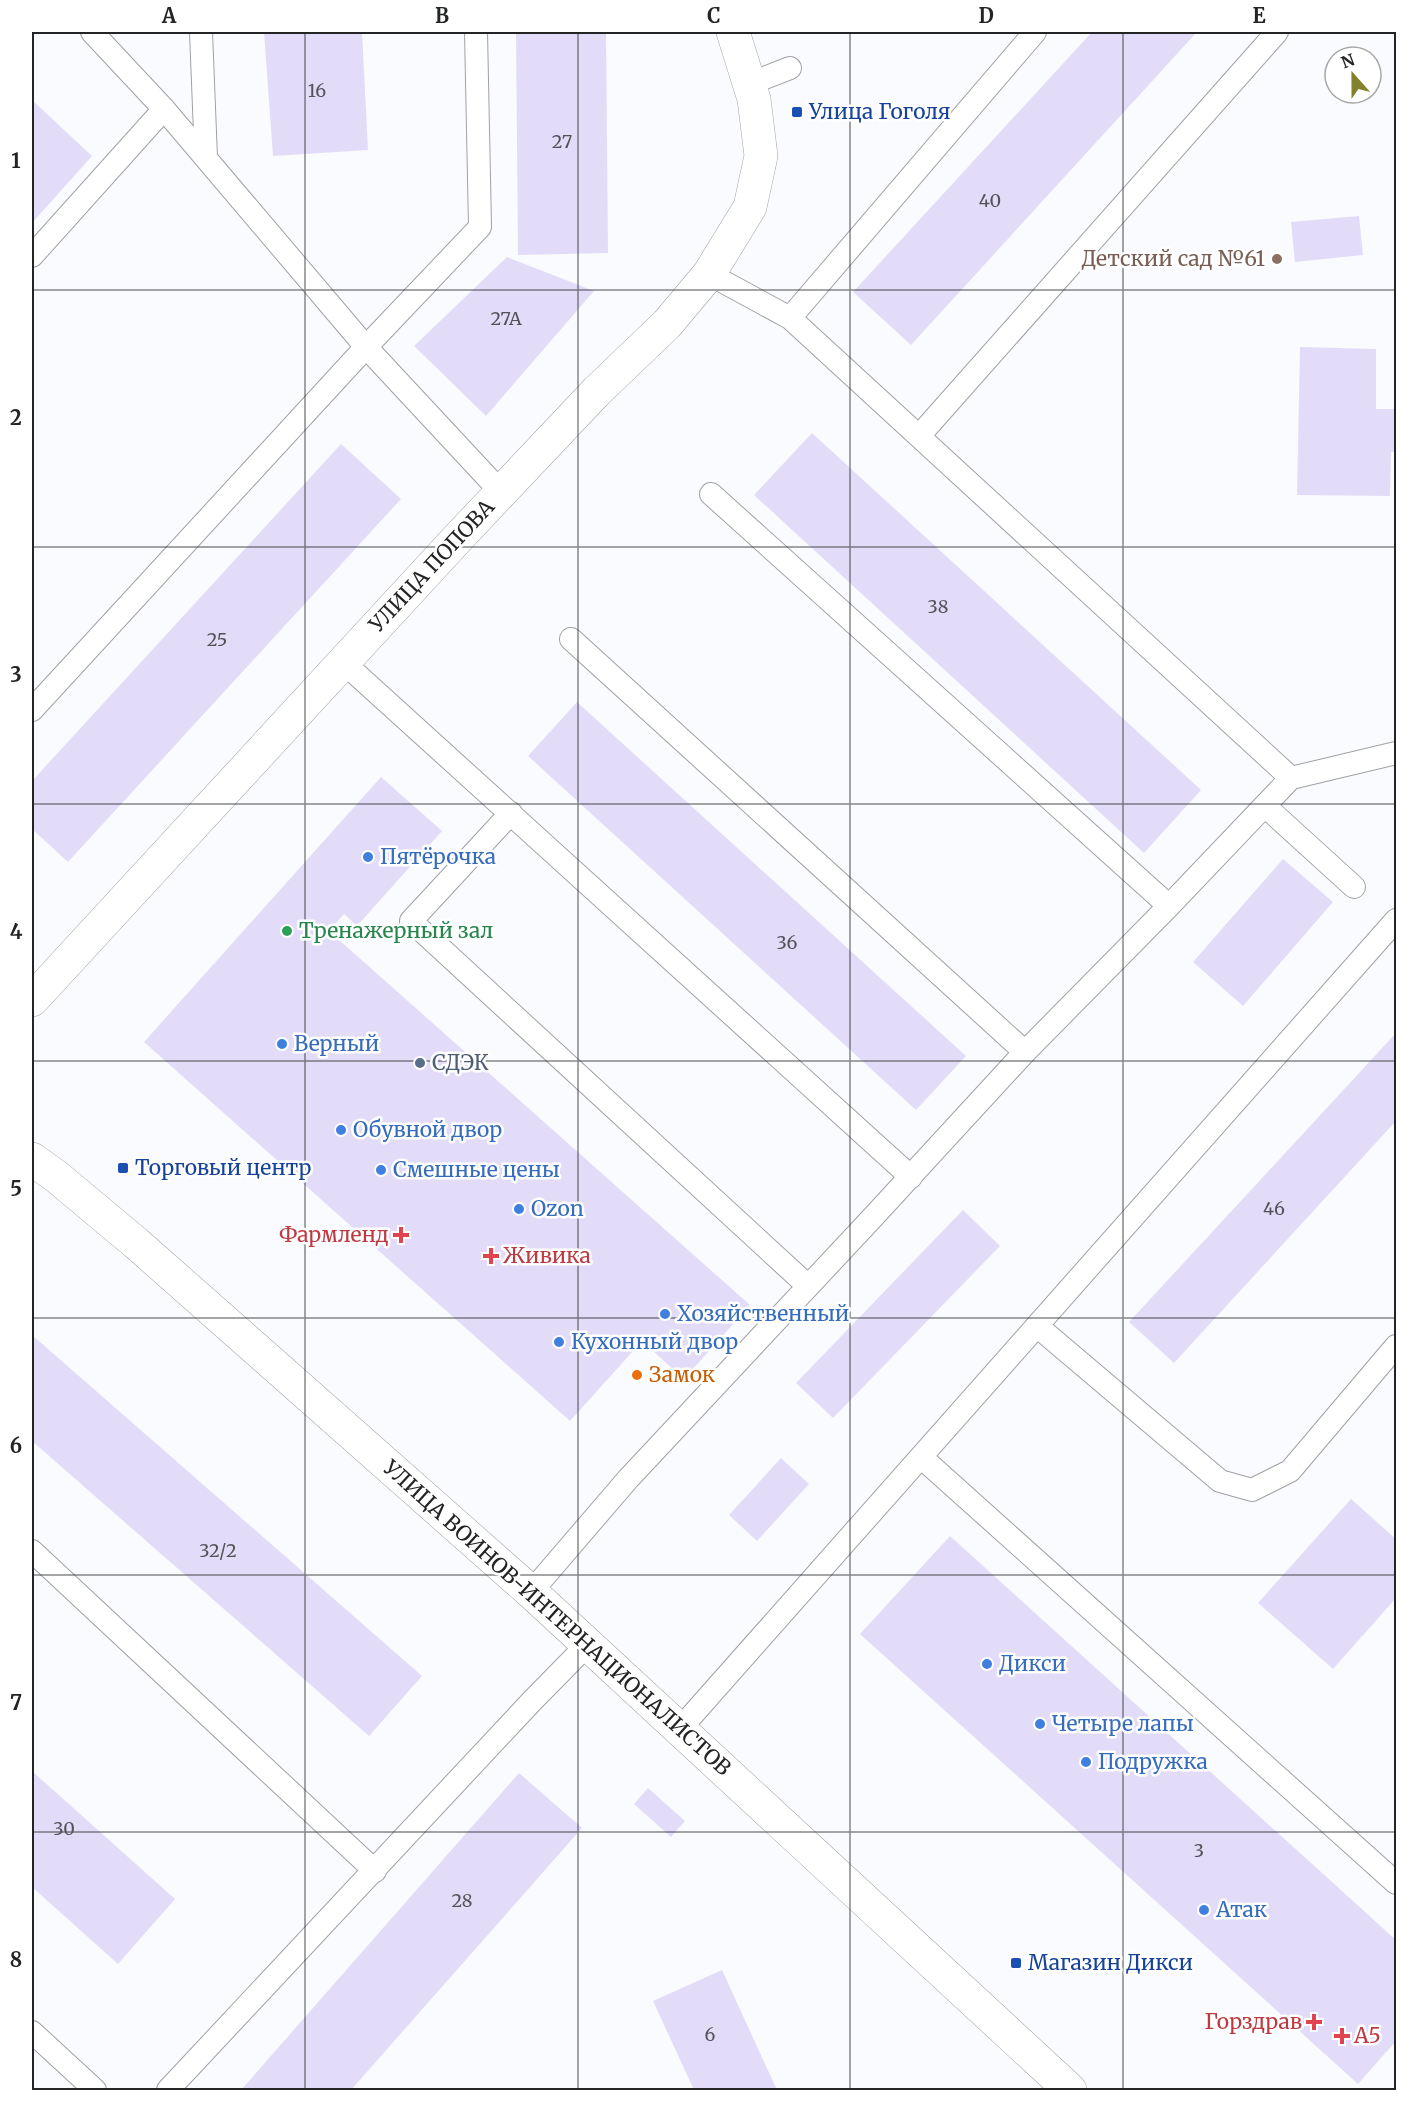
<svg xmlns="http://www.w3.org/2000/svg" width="1428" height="2122" viewBox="0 0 1428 2122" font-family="Merriweather,serif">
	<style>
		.building { fill: #e3dcf8 }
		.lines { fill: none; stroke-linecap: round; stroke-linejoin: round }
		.lane-casing { stroke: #a0a1a6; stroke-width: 24 }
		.street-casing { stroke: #a0a1a6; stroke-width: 34 }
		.secondary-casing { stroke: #a0a1a6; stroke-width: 34 }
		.lane { stroke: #fff; stroke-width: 22 }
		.street { stroke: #fff; stroke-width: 33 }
		.secondary { stroke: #fff; stroke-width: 33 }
		.grid { fill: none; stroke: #232425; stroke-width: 1.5; stroke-opacity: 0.55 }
		.transit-dot { fill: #1a4fb4; stroke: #fff; stroke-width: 2 }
		.education-dot { fill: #8d6e63; stroke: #fff; stroke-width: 2 }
		.shop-dot { fill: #3f7fe0; stroke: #fff; stroke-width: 2 }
		.leisure-dot { fill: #2e9e5b; stroke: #fff; stroke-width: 2 }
		.service-dot { fill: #5c6f8a; stroke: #fff; stroke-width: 2 }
		.health-dot { fill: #e0444e; stroke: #fff; stroke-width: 2 }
		.food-dot { fill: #e8710a; stroke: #fff; stroke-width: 2 }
		.labels { text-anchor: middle; stroke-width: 5; stroke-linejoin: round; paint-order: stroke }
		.number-label { font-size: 18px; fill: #53525a }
		.transit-label { font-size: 21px; fill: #164399; stroke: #fff; text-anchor: start }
		.education-label { font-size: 21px; fill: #785e54; stroke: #fff; text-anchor: end }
		.street-label { font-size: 21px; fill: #232425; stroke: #fff }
		.shop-label { font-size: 21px; fill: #366cbe; stroke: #fff; text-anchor: start }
		.leisure-label { font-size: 21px; fill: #27864d; stroke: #fff; text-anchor: start }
		.service-label { font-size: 21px; fill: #4e5e75; stroke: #fff; text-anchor: start }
		.health-label { font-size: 21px; fill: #be3a42; stroke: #fff; text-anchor: end }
		.food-label { font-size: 21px; fill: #c56008; stroke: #fff; text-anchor: start }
		.neatline { fill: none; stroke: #232425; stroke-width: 2 }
		.grid-label { font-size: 20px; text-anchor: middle; font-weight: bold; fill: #232425 }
	</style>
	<rect width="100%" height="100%" fill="#fafbff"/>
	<path class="building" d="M264 32H362L368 150 273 156Z
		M516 32H606L608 253 518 255Z
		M1092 32H1197L911 345 853 292Z
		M32 100 92 156 32 223Z
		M1359 216 1363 255 1295 262 1291 222Z
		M507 257 594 291 486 416 414 346Z
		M1300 347 1376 349V409H1396V452H1391L1390 496 1297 495Z
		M812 433 1201 790 1144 853 754 495Z
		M341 444 401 499 68 862 32 829V781Z
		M577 702 966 1056 916 1110 528 756Z
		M381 777 442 831 357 926 344 914 329 931 750 1305 684 1379 642 1341 570 1421 144 1042Z
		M1283 859 1333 902 1243 1006 1193 962Z
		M1396 1033V1121L1174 1363 1129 1322Z
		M963 1210 1000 1246 833 1418 796 1383Z
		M32 1335 422 1676 369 1736 32 1441Z
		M781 1458 809 1484 757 1541 729 1515Z
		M1351 1499 1396 1539V1598L1333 1669 1258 1603Z
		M950 1536 1396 1940V2041L1358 2084 860 1634Z
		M32 1771 175 1899 118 1964 32 1887Z
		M519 1773 582 1828 351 2090H241Z
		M648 1788 685 1821 671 1837 634 1804Z
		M722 1970 777 2090H694L653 2001Z"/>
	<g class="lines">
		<defs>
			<path id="lane" d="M92 32 164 109 366 347 501 492
				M201 32 206 158
				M749 84 790 68
				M32 256 164 109
				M709 274 790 318 1291 778 1396 753
				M790 318 1035 32
				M919 436 1277 32
				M711 494 1169 906
				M571 639 1025 1052
				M343 662 911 1177
				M32 710 366 347 480 227 476 32
				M1265 806 1354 887
				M511 813 411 921 808 1286
				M1037 1326 1220 1481 1252 1490 1290 1471 1396 1346
				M921 1457 1396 1883
				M32 1551 375 1871
				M531 1592 628 1479 874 1216 1025 1052 1169 906 1291 778
				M679 1730 1396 920
				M32 2032 95 2090
				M168 2090 532 1701 587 1645"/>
			<path id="street" d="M32 1000 457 539 597 391 667 324 709 274 750 207 761 156 754 99 733 32"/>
			<path id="secondary" d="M32 1159 57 1177 136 1243 531 1592 1070 2090"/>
		</defs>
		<use href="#lane" class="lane-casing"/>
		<use href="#street" class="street-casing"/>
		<use href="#secondary" class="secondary-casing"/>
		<use href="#lane" class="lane"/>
		<use href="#street" class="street"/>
		<use href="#secondary" class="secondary"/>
	</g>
	<path class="grid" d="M305 32V2090M578 32V2090M850 32V2090M1123 32V2090M32 290H1396M32 547H1396M32 804H1396M32 1061H1396M32 1318H1396M32 1575H1396M32 1832H1396"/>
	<g class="transit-dot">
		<rect x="791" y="106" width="12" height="12" rx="3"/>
		<rect x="117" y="1162" width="12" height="12" rx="3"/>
		<rect x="1010" y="1957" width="12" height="12" rx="3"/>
	</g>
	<circle class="education-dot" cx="1277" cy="259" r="6"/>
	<g class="shop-dot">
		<circle cx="368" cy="857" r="6"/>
		<circle cx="282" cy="1044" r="6"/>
		<circle cx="341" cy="1130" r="6"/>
		<circle cx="381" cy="1170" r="6"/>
		<circle cx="519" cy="1209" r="6"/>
		<circle cx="665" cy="1314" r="6"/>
		<circle cx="559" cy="1342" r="6"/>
		<circle cx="987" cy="1664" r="6"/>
		<circle cx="1040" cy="1724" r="6"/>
		<circle cx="1086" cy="1762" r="6"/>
		<circle cx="1204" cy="1910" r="6"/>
	</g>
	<circle class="leisure-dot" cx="287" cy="931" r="6"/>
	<circle class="service-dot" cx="420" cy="1063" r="6"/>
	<g class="health-dot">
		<path d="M398 1226h6v6h6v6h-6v6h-6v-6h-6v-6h6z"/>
		<path d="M488 1247h6v6h6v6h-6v6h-6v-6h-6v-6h6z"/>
		<path d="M1311 2013h6v6h6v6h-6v6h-6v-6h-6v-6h6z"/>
		<path d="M1339 2027h6v6h6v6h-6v6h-6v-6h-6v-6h6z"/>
	</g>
	<circle class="food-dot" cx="637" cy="1375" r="6"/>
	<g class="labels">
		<g class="number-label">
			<text x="317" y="97">16</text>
			<text x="562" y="148">27</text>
			<text x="990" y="207">40</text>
			<text x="506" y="325">27А</text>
			<text x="938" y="613">38</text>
			<text x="217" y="646">25</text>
			<text x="787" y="949">36</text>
			<text x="1274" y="1215">46</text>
			<text x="218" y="1557">32/2</text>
			<text x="64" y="1835">30</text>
			<text x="1199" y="1857">3</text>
			<text x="462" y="1907">28</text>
			<text x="710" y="2041">6</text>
		</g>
		<g class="transit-label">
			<text x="809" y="119">Улица Гоголя</text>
			<text x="135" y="1175">Торговый центр</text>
			<text x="1028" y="1970">Магазин Дикси</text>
		</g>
		<g class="education-label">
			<text x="1265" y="266">Детский сад №61</text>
		</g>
		<g class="street-label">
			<text transform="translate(432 566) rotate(-47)" y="7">УЛИЦА ПОПОВА</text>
			<text transform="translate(557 1618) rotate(42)" y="7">УЛИЦА ВОИНОВ-ИНТЕРНАЦИОНАЛИСТОВ</text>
		</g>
		<g class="shop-label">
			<text x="380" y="864">Пятёрочка</text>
			<text x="294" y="1051">Верный</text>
			<text x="353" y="1137">Обувной двор</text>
			<text x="393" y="1177">Смешные цены</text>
			<text x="531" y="1216">Ozon</text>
			<text x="677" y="1321">Хозяйственный</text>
			<text x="571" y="1349">Кухонный двор</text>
			<text x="999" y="1671">Дикси</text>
			<text x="1052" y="1731">Четыре лапы</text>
			<text x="1098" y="1769">Подружка</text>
			<text x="1216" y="1917">Атак</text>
		</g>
		<g class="leisure-label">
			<text x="299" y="938">Тренажерный зал</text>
		</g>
		<g class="service-label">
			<text x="432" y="1070">СДЭК</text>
		</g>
		<g class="health-label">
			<text x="389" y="1242">Фармленд</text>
			<text x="503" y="1263" text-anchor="start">Живика</text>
			<text x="1302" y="2029">Горздрав</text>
			<text x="1354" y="2043" text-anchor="start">А5</text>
		</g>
		<g class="food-label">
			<text x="649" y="1382">Замок</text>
		</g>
	</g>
	<rect width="1428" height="2122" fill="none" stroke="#ffffff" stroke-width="66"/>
	<g transform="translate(1353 75) rotate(339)"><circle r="28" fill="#ffffff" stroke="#a7a7a8" stroke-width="1.5"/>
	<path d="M0-4.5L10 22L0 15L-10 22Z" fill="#82822c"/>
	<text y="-9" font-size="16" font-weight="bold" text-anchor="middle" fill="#232425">N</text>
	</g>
	<rect x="33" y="33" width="1362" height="2056" class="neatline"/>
	<g class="grid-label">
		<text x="169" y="23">A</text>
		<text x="442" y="23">B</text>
		<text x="714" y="23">C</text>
		<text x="986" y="23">D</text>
		<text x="1259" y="23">E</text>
		<text x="16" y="168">1</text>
		<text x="16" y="425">2</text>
		<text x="16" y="682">3</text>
		<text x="16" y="939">4</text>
		<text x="16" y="1196">5</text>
		<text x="16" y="1453">6</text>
		<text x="16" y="1710">7</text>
		<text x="16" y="1967">8</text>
	</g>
</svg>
